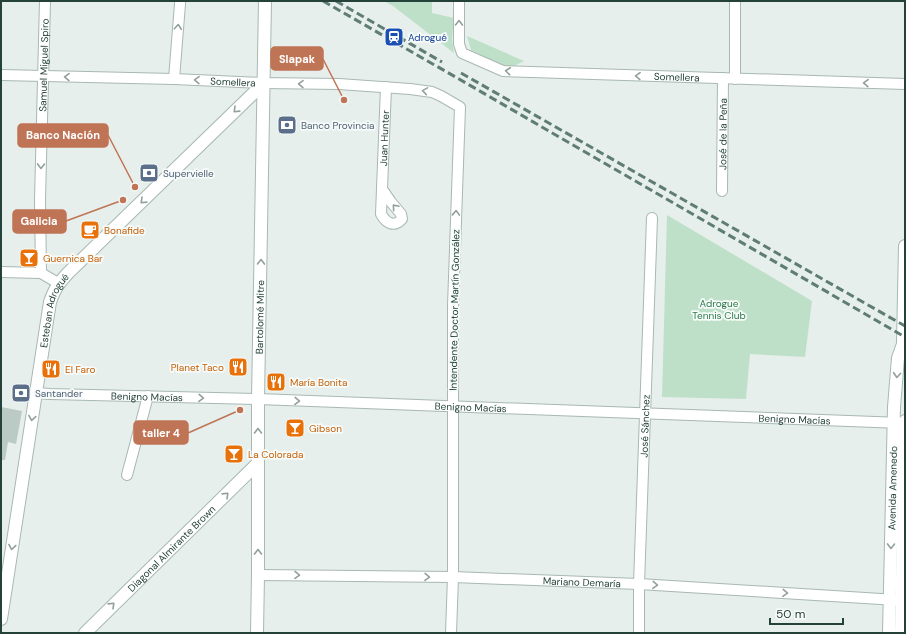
<svg xmlns="http://www.w3.org/2000/svg" width="906" height="634" viewBox="0 0 906 634" font-family="'DM Sans',sans-serif">
	<style>
		.green { fill: #bfe0c8 }
		.building { fill: #bbcac4 }
		.lines { fill: none; stroke-linecap: round; stroke-linejoin: round }
		.minor-casing { stroke: #a8b8b2; stroke-width: 12 }
		.tertiary-casing { stroke: #a8b8b2; stroke-width: 14 }
		.minor { stroke: #fff; stroke-width: 10 }
		.tertiary { stroke: #fff; stroke-width: 12 }
		.rail { stroke: #5f7d75; stroke-width: 3; stroke-dasharray: 8 4; stroke-linecap: butt }
		.oneway { stroke: #92a09c }
		.labels { text-anchor: middle; stroke-width: 3.5; stroke-linejoin: round; paint-order: stroke }
		.transit-label { font-size: 10px; fill: #164399; stroke: #f7fbf9; text-anchor: start }
		.street-label { font-size: 10px; fill: #24423a; stroke: #f7fbf9 }
		.service-label { font-size: 10px; fill: #4e5e75; stroke: #f7fbf9; text-anchor: start }
		.food-label { font-size: 10px; fill: #c56008; stroke: #f7fbf9; text-anchor: start }
		.park-label { font-size: 10px; fill: #2d7a4b; stroke: #f7fbf9 }
		.leader { fill: none; stroke: #c07456; stroke-width: 1.5 }
		.callout-dot { fill: #c07456; stroke: #f7fbf9; stroke-width: 1.5 }
		.callout { fill: #c07456; stroke: #c07456; stroke-width: 1.5 }
		.callout-label { font-size: 11px; text-anchor: middle; font-weight: bold; fill: #fff }
	</style>
	<rect width="100%" height="100%" fill="#e6efeb"/>
	<path class="green" d="M384 1H432V13L454 18 452 40 454 53 393 6Z
		M467 36 524 61 512 67 500 65 491 61 483 56 471 50Z
		M667 215 812 301 805 357 750 354 746 399 662 397Z"/>
	<path class="building" d="M1 407 22 411 16 444 8 442 5 460H1Z"/>
	<g class="lines">
		<defs>
			<g id="minor">
				<path id="s1" d="M459 1V44L462 53 503 71 905 84"/>
				<path d="M735 3V79"/>
				<path id="s2" d="M1 75 174 79 264 83 339 84 410 89 432 92 441 96 460 107 453 306V577L451 633"/>
				<path d="M174 79 180 4V1"/>
				<path id="s3" d="M382 189 391 202 401 214 402 219C394 228 386 223 381 214L386 87"/>
				<path id="s4" d="M722 191 723 78"/>
				<path d="M1 272 41 273 58 283"/>
				<path id="s5" d="M41 273 40 200 45 1"/>
				<path id="s6" d="M36 393 50 394 258 399 902 423"/>
				<path d="M127 475 148 396"/>
				<path id="s7" d="M258 575 453 577 639 584 897 600"/>
				<path id="s8" d="M639 633V584L652 218"/>
			</g>
			<g id="tertiary">
				<path d="M904 351 903 344 905 246"/>
				<path id="s9" d="M1 619 50 302C55 288 58 284 68 273L264 83"/>
				<path id="s10" d="M85 633 258 463"/>
				<path id="s11" d="M257 633 258 575V399L265 1"/>
				<path id="s12" d="M889 633 894 407 898 358 903 344"/>
				<path d="M901 633 905 421"/>
			</g>
		</defs>
		<use href="#minor" class="minor-casing"/>
		<use href="#tertiary" class="tertiary-casing"/>
		<use href="#minor" class="minor"/>
		<use href="#tertiary" class="tertiary"/>
		<path class="rail" d="M323 1 459 79 905 337
			M336 1 442 62
			M461 73 905 326"/>
	</g>
	<defs><path id="oneway-chevron" d="M-2-3.5L2.5 0L-2 3.5" fill="none" stroke-width="1.6" stroke-linecap="round" stroke-linejoin="round"/></defs>
	<g class="oneway">
		<use href="#oneway-chevron" transform="translate(459 23) rotate(-89)"/>
		<use href="#oneway-chevron" transform="translate(178 27) rotate(-85)"/>
		<use href="#oneway-chevron" transform="translate(508 71) rotate(-174)"/>
		<use href="#oneway-chevron" transform="translate(638 76) rotate(-178)"/>
		<use href="#oneway-chevron" transform="translate(67 77) rotate(-179)"/>
		<use href="#oneway-chevron" transform="translate(197 80) rotate(-178)"/>
		<use href="#oneway-chevron" transform="translate(866 83) rotate(-178)"/>
		<use href="#oneway-chevron" transform="translate(301 84) rotate(-179)"/>
		<use href="#oneway-chevron" transform="translate(425 91) rotate(-171)"/>
		<use href="#oneway-chevron" transform="translate(236 110) rotate(136)"/>
		<use href="#oneway-chevron" transform="translate(41 166) rotate(91)"/>
		<use href="#oneway-chevron" transform="translate(143 201) rotate(136)"/>
		<use href="#oneway-chevron" transform="translate(395 207) rotate(-131)"/>
		<use href="#oneway-chevron" transform="translate(456 213) rotate(-88)"/>
		<use href="#oneway-chevron" transform="translate(261 262) rotate(-89)"/>
		<use href="#oneway-chevron" transform="translate(897 375) rotate(95)"/>
		<use href="#oneway-chevron" transform="translate(201 398) rotate(2)"/>
		<use href="#oneway-chevron" transform="translate(297 401) rotate(2)"/>
		<use href="#oneway-chevron" transform="translate(32 418) rotate(99)"/>
		<use href="#oneway-chevron" transform="translate(258 431) rotate(-90)"/>
		<use href="#oneway-chevron" transform="translate(226 495) rotate(-44)"/>
		<use href="#oneway-chevron" transform="translate(891 546) rotate(91)"/>
		<use href="#oneway-chevron" transform="translate(12 547) rotate(99)"/>
		<use href="#oneway-chevron" transform="translate(258 552) rotate(-90)"/>
		<use href="#oneway-chevron" transform="translate(297 575) rotate(1)"/>
		<use href="#oneway-chevron" transform="translate(427 577) rotate(1)"/>
		<use href="#oneway-chevron" transform="translate(655 585) rotate(3)"/>
		<use href="#oneway-chevron" transform="translate(785 593) rotate(3)"/>
		<use href="#oneway-chevron" transform="translate(112 605) rotate(-44)"/>
	</g>
	<defs>
		<symbol id="station-square" viewBox="-11 -11 22 22"><rect x="-9" y="-9" width="18" height="18" rx="4" fill="#1a4fb4" stroke="#f7fbf9"/><path d="M-3-6H3Q5-6 5-4V2Q5 4 3 4L4.5 6H3L1.5 4h-3L-3 6H-4.5L-3 4Q-5 4-5 2V-4Q-5-6-3-6ZM-3.5-4v3h7v-3ZM-3.5 1v1.5H-2V1ZM2 1v1.5H3.5V1Z" fill="#fff"/></symbol>
		<symbol id="bank-square" viewBox="-11 -11 22 22"><rect x="-9" y="-9" width="18" height="18" rx="4" fill="#5c6f8a" stroke="#f7fbf9"/><path d="M-6-4H6V4H-6ZM0-2.3a2.3 2.3 0 1 0 0 4.6a2.3 2.3 0 1 0 0-4.6Z" fill="#fff"/></symbol>
		<symbol id="cafe-square" viewBox="-11 -11 22 22"><rect x="-9" y="-9" width="18" height="18" rx="4" fill="#e8710a" stroke="#f7fbf9"/><path d="M-5.5-4.5H6V0H3Q3 3.5 0 3.5H-2.5Q-5.5 3.5-5.5 0ZM3-3.2v2h1.7v-2ZM-6 4.5H4V6H-6Z" fill="#fff"/></symbol>
		<symbol id="bar-square" viewBox="-11 -11 22 22"><rect x="-9" y="-9" width="18" height="18" rx="4" fill="#e8710a" stroke="#f7fbf9"/><path d="M-6-5H6L.8 .8V4.5H3.5V6h-7V4.5H-.8V.8Z" fill="#fff"/></symbol>
		<symbol id="restaurant-square" viewBox="-11 -11 22 22"><rect x="-9" y="-9" width="18" height="18" rx="4" fill="#e8710a" stroke="#f7fbf9"/><path d="M-5-6h1v4h1v-4h1v4h1v-4h1v5L-1.5 .5V6h-2V.5L-5-1ZM5-6V6H3V1.5H1.5Q1.5-4 5-6Z" fill="#fff"/></symbol>
	</defs>
	<g fill-rule="evenodd">
		<use href="#station-square" x="383" y="26" width="22" height="22"/>
		<use href="#bank-square" x="276" y="114" width="22" height="22"/>
		<use href="#bank-square" x="138" y="162" width="22" height="22"/>
		<use href="#cafe-square" x="79" y="219" width="22" height="22"/>
		<use href="#bar-square" x="18" y="247" width="22" height="22"/>
		<use href="#restaurant-square" x="227" y="356" width="22" height="22"/>
		<use href="#restaurant-square" x="40" y="358" width="22" height="22"/>
		<use href="#restaurant-square" x="265" y="371" width="22" height="22"/>
		<use href="#bank-square" x="10" y="382" width="22" height="22"/>
		<use href="#bar-square" x="284" y="417" width="22" height="22"/>
		<use href="#bar-square" x="223" y="443" width="22" height="22"/>
	</g>
	<g class="labels">
		<g class="transit-label">
			<text x="408" y="41">Adrogué</text>
		</g>
		<g class="street-label">
			<text dy="4" stroke="none"><textPath href="#s5" startOffset="208">Samuel Miguel Spiro</textPath></text>
			<text dy="4" stroke="none"><textPath href="#s1" startOffset="271">Somellera</textPath></text>
			<text dy="4" stroke="none"><textPath href="#s2" startOffset="232">Somellera</textPath></text>
			<text dy="4" stroke="none"><textPath href="#s4" startOffset="57">José de la Peña</textPath></text>
			<text dy="4" stroke="none"><textPath href="#s3" startOffset="139">Juan Hunter</textPath></text>
			<text transform="translate(454 310) rotate(-89)" y="4">Intendente Doctor Martín González</text>
			<text dy="4" stroke="none"><textPath href="#s9" startOffset="314">Esteban Adrogué</textPath></text>
			<text dy="4" stroke="none"><textPath href="#s11" startOffset="316">Bartolomé Mitre</textPath></text>
			<text dy="4" stroke="none"><textPath href="#s6" startOffset="111">Benigno Macías</textPath></text>
			<text dy="4" stroke="none"><textPath href="#s6" startOffset="435">Benigno Macías</textPath></text>
			<text dy="4" stroke="none"><textPath href="#s6" startOffset="759">Benigno Macías</textPath></text>
			<text dy="4" stroke="none"><textPath href="#s8" startOffset="207">José Sánchez</textPath></text>
			<text dy="4" stroke="none"><textPath href="#s12" startOffset="145">Avenida Amenedo</textPath></text>
			<text dy="4" stroke="none"><textPath href="#s10" startOffset="121">Diagonal Almirante Brown</textPath></text>
			<text dy="4" stroke="none"><textPath href="#s7" startOffset="324">Mariano Demaría</textPath></text>
		</g>
		<g class="service-label">
			<text x="301" y="129">Banco Provincia</text>
			<text x="163" y="177">Supervielle</text>
			<text x="35" y="397">Santander</text>
		</g>
		<g class="food-label">
			<text x="104" y="234">Bonafide</text>
			<text x="43" y="262">Guernica Bar</text>
			<text x="224" y="371" text-anchor="end">Planet Taco</text>
			<text x="65" y="373">El Faro</text>
			<text x="290" y="386">María Bonita</text>
			<text x="309" y="432">Gibson</text>
			<text x="248" y="458">La Colorada</text>
		</g>
		<g class="park-label">
			<text x="719" y="307">Adrogue<tspan x="719" dy="12">Tennis Club</tspan></text>
		</g>
	</g>
	<path class="leader" d="M344 100L323 59M135 187L108 135M123 200L66 221M240 410L188 433"/>
	<g class="callout-dot">
		<circle cx="344" cy="100" r="4"/>
		<circle cx="135" cy="187" r="4"/>
		<circle cx="123" cy="200" r="4"/>
		<circle cx="240" cy="410" r="4"/>
	</g>
	<g class="callout">
		<rect x="271" y="47" width="52" height="23" rx="4"/>
		<rect x="18" y="124" width="90" height="23" rx="4"/>
		<rect x="13" y="210" width="53" height="23" rx="4"/>
		<rect x="134" y="421" width="54" height="23" rx="4"/>
	</g>
	<g class="callout-label">
		<text x="297" y="63">Slapak</text>
		<text x="63" y="139">Banco Nación</text>
		<text x="39" y="225">Galicia</text>
		<text x="161" y="437">taller 4</text>
	</g>
	<rect width="906" height="634" fill="none" stroke="#24423a" stroke-width="4"/>
	<path d="M770 618v6h73v-6" fill="none" stroke="#24423a" stroke-width="2"/>
	<text x="776" y="618" font-size="12" fill="#24423a" stroke="#f7fbf9" stroke-width="3" paint-order="stroke">50 m</text>
</svg>
